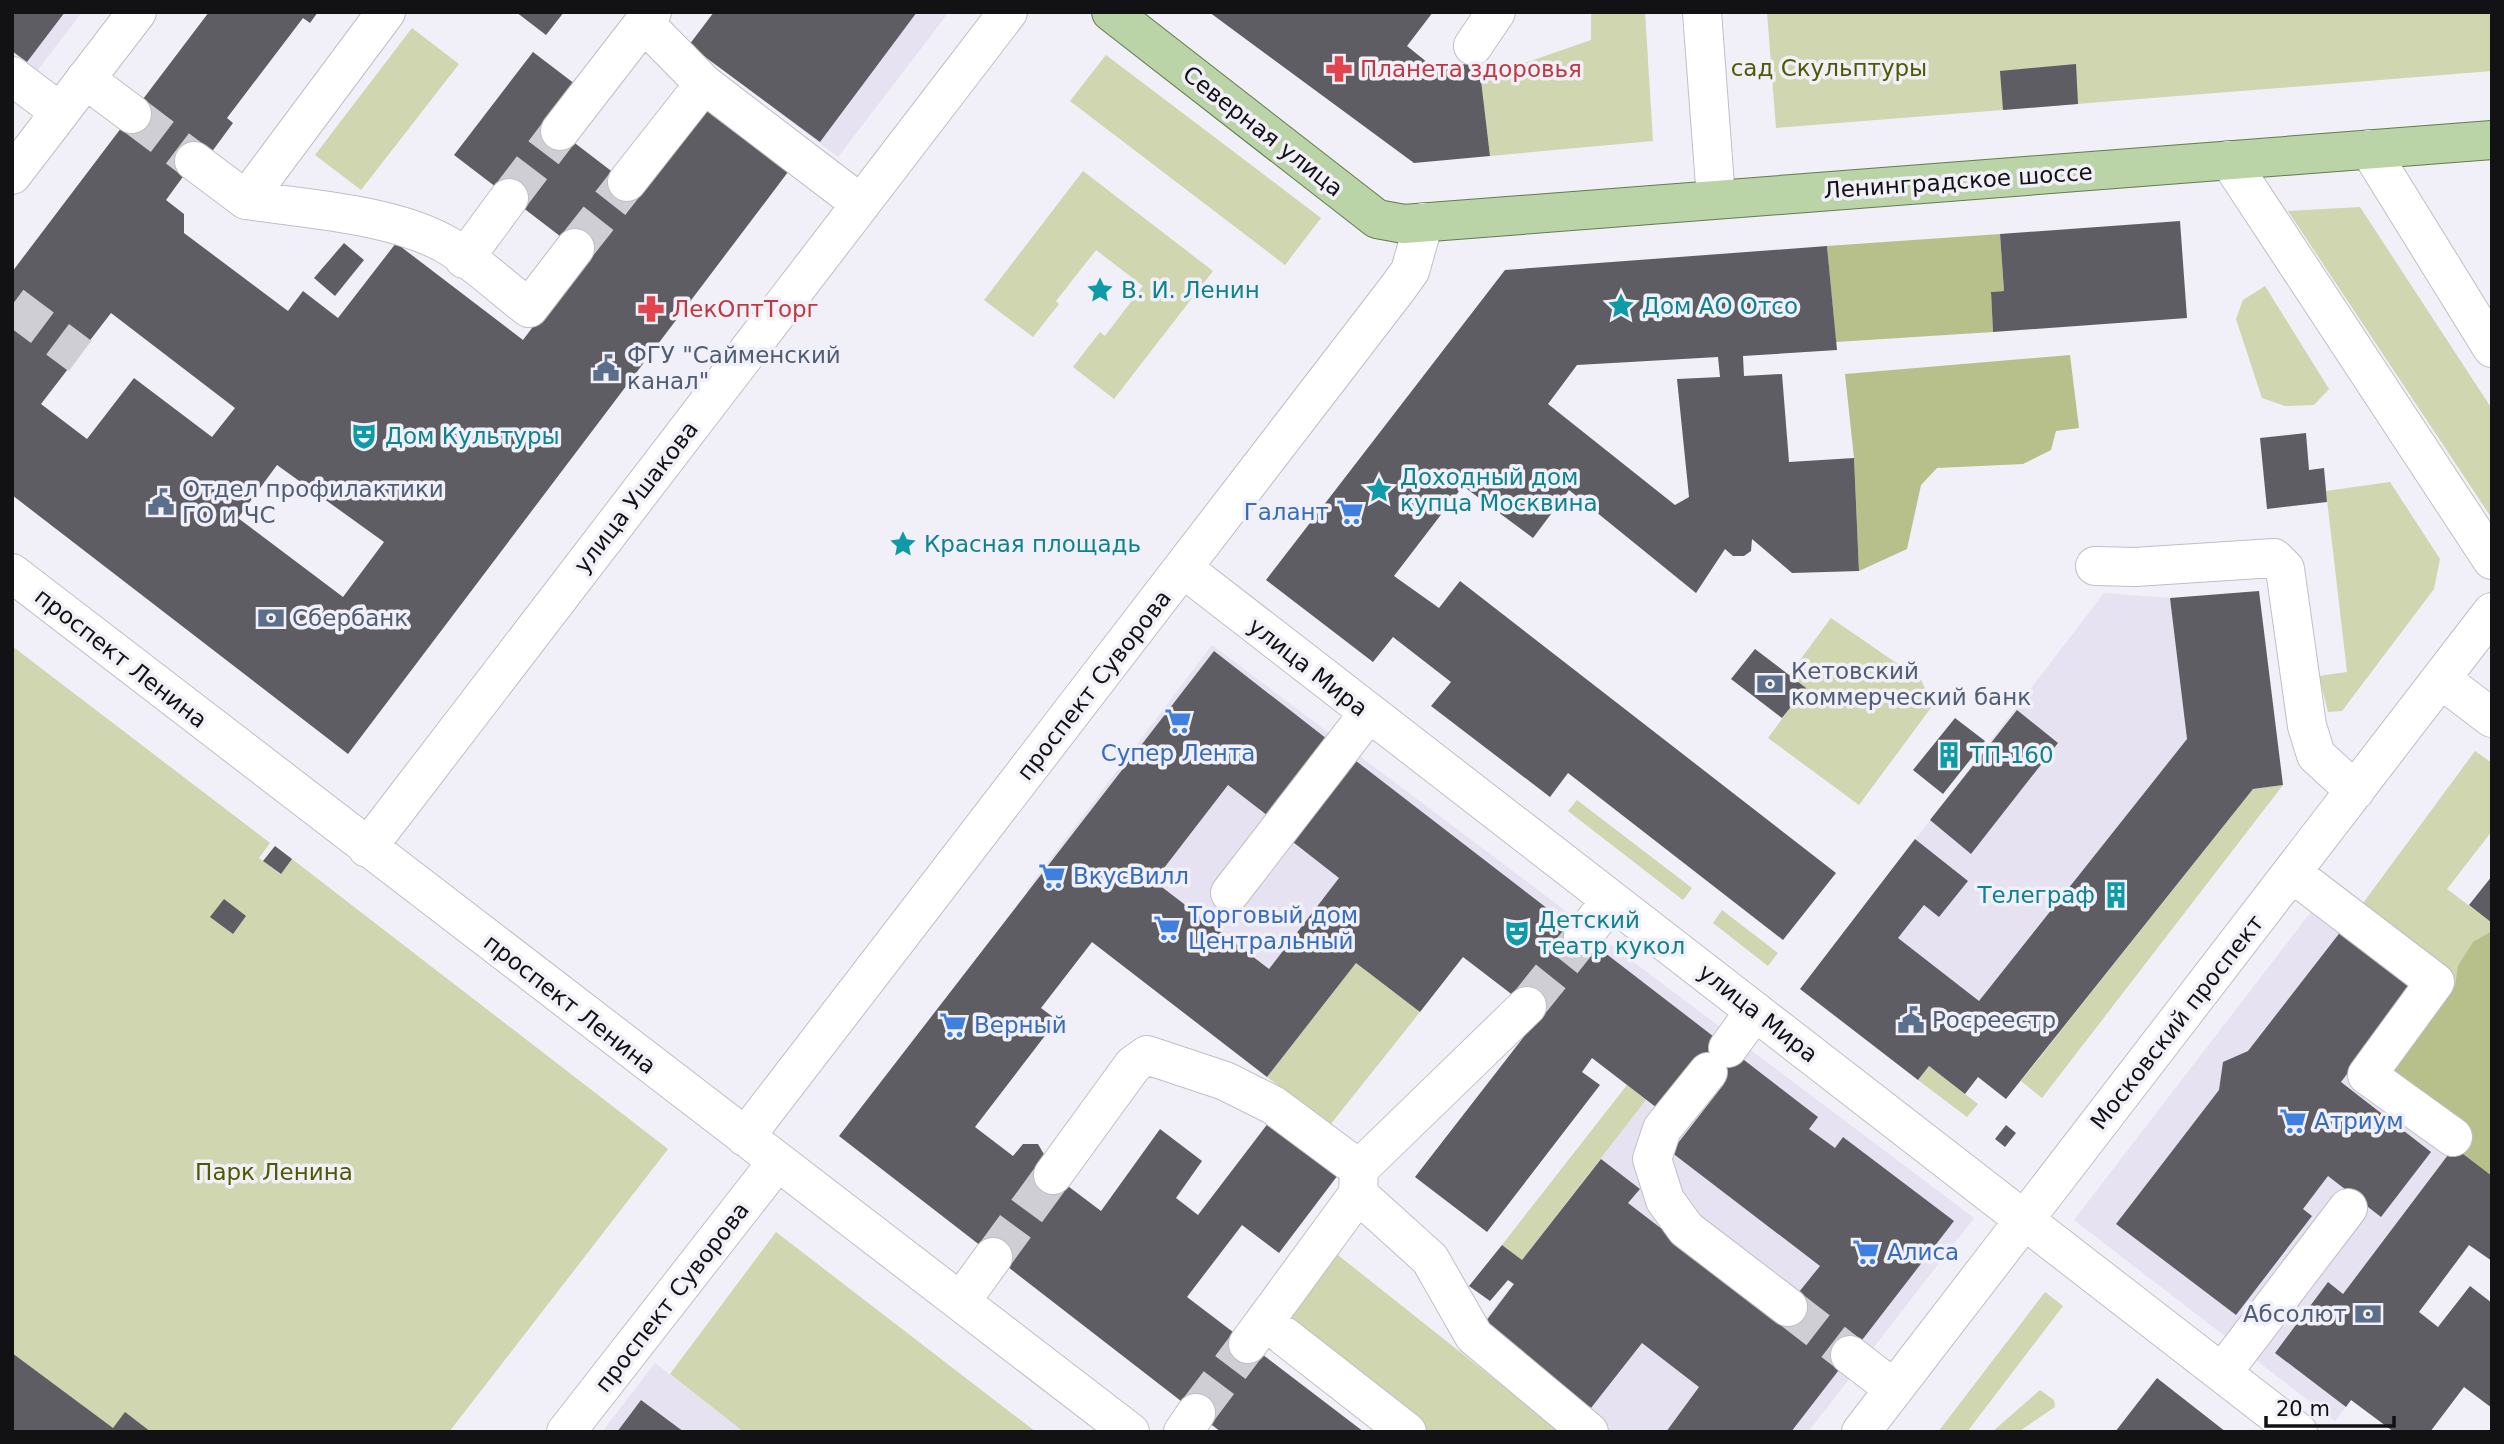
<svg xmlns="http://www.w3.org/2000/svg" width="2504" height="1444" viewBox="0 0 2504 1444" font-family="'DejaVu Sans',sans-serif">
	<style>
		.built { fill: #e6e2f1 }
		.green { fill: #cfd6b0 }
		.forest { fill: #b7c08b }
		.building { fill: #5e5d63; fill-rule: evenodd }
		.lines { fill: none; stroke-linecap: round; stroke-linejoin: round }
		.minor-tunnel { stroke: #d0ced5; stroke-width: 38; stroke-dasharray: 38 19; stroke-linecap: butt }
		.minor-casing { stroke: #c0bec6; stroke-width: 40 }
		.major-casing { stroke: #617c4d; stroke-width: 40 }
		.minor { stroke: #fff; stroke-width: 38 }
		.major { stroke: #bad3a7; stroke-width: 38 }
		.labels { text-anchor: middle; stroke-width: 7; stroke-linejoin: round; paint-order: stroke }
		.park-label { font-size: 23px; fill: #515900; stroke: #f1eff7 }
		.health-label { font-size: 23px; fill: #be3a42; stroke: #f1eff7; text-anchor: start }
		.street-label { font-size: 23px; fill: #121214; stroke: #f1eff7 }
		.culture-label { font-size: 23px; fill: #0d838f; stroke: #f1eff7; text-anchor: start }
		.service-label { font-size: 23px; fill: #4e5e75; stroke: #f1eff7; text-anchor: start }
		.shop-label { font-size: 23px; fill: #366cbe; stroke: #f1eff7; text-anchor: start }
	</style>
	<rect width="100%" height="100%" fill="#f1eff7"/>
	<path class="built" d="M12 12H82L12 104Z
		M714 12H949L838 157 690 45Z
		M2104 593 2170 598 2187 739 1979 1001 1861 910Z
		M1212 645 1974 1218 1808 1432H1561L1459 1351 1513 1285 1508 1280 1646 1100 1656 1108 1454 837 1267 1077 1026 891Z
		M2330 887 2455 985 2390 1070 2454 1147 2492 1176V1216L2335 1421 2074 1220Z
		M655 1363 744 1432H602Z"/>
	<path class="green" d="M1591 12H1645L1653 141 1490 156 1481 78 1591 40Z
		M1767 12H2492V71L1776 128Z
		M412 28 459 64 361 190 315 155Z
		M1106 55 1321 218 1285 265 1070 101Z
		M1083 171 1213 271 1114 399 1073 367 1100 332 1105 336 1143 286 1096 250 1056 301 1059 304 1033 337 984 300Z
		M2360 207 2492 409 2491 517 2288 211Z
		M2265 286 2329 389 2314 405 2285 406 2262 398 2236 319 2243 300Z
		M2390 482 2440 559 2434 589 2342 711 2328 712 2319 676 2347 672 2326 491Z
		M1831 618 1921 680 1933 705 1859 805 1768 738 1805 688 1789 675Z
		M12 646 270 843 259 858 280 874 292 859 668 1149 449 1432H12Z
		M2475 751 2492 763V831L2447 889 2492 923V931C2470 945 2459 959 2455 985L2358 910Z
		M2283 785 2042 1098 2021 1081 2253 789Z
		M1577 800 1692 888 1683 900 1568 811Z
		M1722 910 1778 953 1768 966 1713 923Z
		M1356 963 1420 1012 1330 1125 1267 1077Z
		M1929 1066 1978 1104 1967 1117 1918 1080Z
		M1627 1085 1646 1100 1522 1260 1502 1245Z
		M776 1232 1036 1432H744L670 1374Z
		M1334 1252 1561 1432H1426L1283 1321Z
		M2045 1292 2063 1306 1967 1432H1938Z
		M2040 1390 2054 1400 2055 1407 2018 1432H1992Z"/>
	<path class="forest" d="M2000 234 2004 291 1991 292 1993 332 1836 342 1827 246Z
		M2070 355 2079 428 2056 431 2051 450 2023 464 1937 468 1921 485 1907 549 1859 571 1854 458 1845 374Z
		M2492 931V1176L2454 1147 2390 1070 2455 985 2458 966 2473 942Z"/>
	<path class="building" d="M12 12H65L27 62 12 51Z
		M209 12H318L310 23 303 18 227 118 233 123 208 157 201 152 166 200 184 214V233L288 311 303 291 338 318 396 243 523 340 586 256 454 155 533 52 575 84 546 121 640 193 704 109 788 172 348 754 12 495V272ZM111 313 235 408 212 437 134 378 87 439 41 404ZM277 465 384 542 343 597 238 518Z
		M516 12H564L546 35Z
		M714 12H917L820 142 689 45Z
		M1209 12H1433L1407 46 1433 67 1479 63 1490 156 1414 163Z
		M2076 64 2078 104 2003 110 2000 71Z
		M2180 221 2187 318 1993 332 1991 292 2004 291 2000 234Z
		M344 243 364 260 335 296 314 278Z
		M1827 246 1837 350 1743 356 1744 376 1782 374 1789 462 1854 458 1859 571 1792 573 1752 539 1751 551 1744 556H1733L1725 549 1696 593 1569 490 1533 538 1463 486 1394 576 1439 608 1460 581 1836 873 1783 940 1568 773 1550 797 1431 706 1451 682 1393 637 1373 662 1266 580 1505 270ZM1718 357 1720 377 1677 379 1689 497 1675 505 1548 404 1577 365Z
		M2306 433 2309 470 2324 468 2327 502 2267 509 2260 438Z
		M2259 591 2283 785 2253 789 2006 1099 1978 1077 1965 1094 1929 1066 1918 1080 1800 989 1915 839 1968 881 1939 917 1924 905 1898 938 1979 1001 2187 739 2170 598Z
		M1755 649 1806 688 1782 718 1731 679Z
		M1214 651 1336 746 1276 822 1228 785 1154 881 1269 969 1339 878 1284 835 1347 754 1818 1117 1809 1129 1835 1148 1843 1137 1954 1221 1791 1432H1666L1699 1387 1642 1343 1591 1408 1483 1325 1514 1284 1508 1280 1490 1301 1469 1286 1502 1245 1522 1260 1601 1159 1640 1189 1628 1203 1778 1318 1820 1266 1671 1152 1724 1084 1693 1060 1657 1108 1592 1058 1582 1072 1600 1085 1487 1232 1415 1177 1540 1016 1463 957 1420 1012 1356 963 1267 1077 1092 942 1041 1008 1057 1020 975 1127 1013 1156 1023 1144H1038L1045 1156 1040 1165 1101 1211 1160 1129 1202 1161 1176 1198 1198 1215 1269 1122 1338 1175 1279 1253 1242 1225 1187 1297 1364 1432H1221L839 1136Z
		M2017 710 2058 743 1971 854 1930 820Z
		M1955 718 1985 741 1943 794 1913 770Z
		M275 846 292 859 281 874 263 861Z
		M2492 876V923L2469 905Z
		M224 899 246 916 233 934 210 917Z
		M2345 926 2415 983 2341 1082 2431 1152 2381 1217 2328 1176 2303 1209 2312 1216 2236 1315 2116 1224 2219 1090 2223 1062 2248 1051Z
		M2006 1125 2016 1133 2005 1147 1995 1139Z
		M2454 1147 2492 1176V1261L2469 1245 2419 1312 2438 1327 2470 1286 2492 1303V1408L2464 1387 2430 1432H2394L2351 1400 2346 1407 2275 1353 2328 1282 2343 1294Z
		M12 1353 113 1428 125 1412 151 1432H12Z
		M2157 1378 2226 1432H2115Z
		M641 1400 684 1432H617Z"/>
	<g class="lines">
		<path class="minor-tunnel" d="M132 114 194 161
			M509 198 560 131
			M575 248 627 182
			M12 305 80 356
			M1527 1006 1583 936
			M993 1257 1053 1175
			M1788 1307 1850 1355
			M1196 1413 1248 1344"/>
		<defs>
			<path id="minor" d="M386 12 246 200C308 209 393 214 447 245 476 262 502 288 529 308L575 248
				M1702 12 1716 199
				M644 23 704 84 861 204
				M1473 46 1496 12
				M12 76 60 112
				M85 79 132 114
				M560 131 652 12
				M2369 149 2492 348
				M2229 160 2492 560
				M194 161 246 200
				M12 175 137 12
				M627 182 704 84
				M464 259 509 198
				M2095 566 2135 567 2274 558 2285 569 2307 726 2316 755 2355 791
				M1184 569 2298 1432
				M12 573 1130 1432
				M2442 680 2492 718
				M367 848 1008 12
				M2292 873 2435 982 2367 1075 2453 1137
				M1230 893 1368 714
				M1583 936 1611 900
				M1728 1048 1755 1011
				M1708 1072 1662 1129 1652 1159 1665 1200 1686 1229 1788 1307
				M745 1137 1397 289 1410 271 1424 222
				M1053 1175 1133 1065 1147 1055 1225 1081 1273 1105 1359 1169
				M1358 1194 1430 1259 1474 1336 1589 1432
				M961 1301 993 1257
				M1284 1336 1407 1432
				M1248 1344 1358 1194 1359 1169 1527 1006
				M1850 1355 1894 1389
				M2222 1373 2348 1208
				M566 1432 777 1162
				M1183 1432 1196 1413
				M1861 1432 2492 612"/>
			<path id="major" d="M1111 12 1377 219 1404 224 2492 140"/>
		</defs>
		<use href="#minor" class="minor-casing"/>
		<use href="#major" class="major-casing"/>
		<use href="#minor" class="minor"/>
		<use href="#major" class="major"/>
	</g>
	<defs>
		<symbol id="pharmacy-bare" viewBox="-9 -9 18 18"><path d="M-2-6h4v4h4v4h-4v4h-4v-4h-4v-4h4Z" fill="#e0444e" stroke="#f1eff7" stroke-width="2.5" paint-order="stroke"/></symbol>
		<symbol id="sight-bare" viewBox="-9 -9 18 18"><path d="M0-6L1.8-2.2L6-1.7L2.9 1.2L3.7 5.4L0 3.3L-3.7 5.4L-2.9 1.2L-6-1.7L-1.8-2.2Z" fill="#0f9aa8" stroke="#f1eff7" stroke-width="2.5" paint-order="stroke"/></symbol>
		<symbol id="civic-bare" viewBox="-9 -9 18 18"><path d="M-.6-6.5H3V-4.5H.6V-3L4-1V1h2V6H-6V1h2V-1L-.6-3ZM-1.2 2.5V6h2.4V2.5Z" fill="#5c6f8a" stroke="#f1eff7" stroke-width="2.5" paint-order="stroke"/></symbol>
		<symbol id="theatre-bare" viewBox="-9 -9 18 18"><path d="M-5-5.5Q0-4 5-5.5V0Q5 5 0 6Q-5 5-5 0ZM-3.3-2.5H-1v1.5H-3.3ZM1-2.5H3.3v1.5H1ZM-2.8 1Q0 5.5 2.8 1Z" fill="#0f9aa8" stroke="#f1eff7" stroke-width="2.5" paint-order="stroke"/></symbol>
		<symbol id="supermarket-bare" viewBox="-9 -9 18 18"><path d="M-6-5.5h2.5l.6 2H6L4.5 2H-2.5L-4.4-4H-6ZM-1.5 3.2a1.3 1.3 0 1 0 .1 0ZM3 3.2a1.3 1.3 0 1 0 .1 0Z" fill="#3f7fe0" stroke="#f1eff7" stroke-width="2.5" paint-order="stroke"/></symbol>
		<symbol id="bank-bare" viewBox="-9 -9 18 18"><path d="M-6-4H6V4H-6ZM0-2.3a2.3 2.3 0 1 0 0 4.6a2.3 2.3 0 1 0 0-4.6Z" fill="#5c6f8a" stroke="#f1eff7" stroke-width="2.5" paint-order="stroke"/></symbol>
		<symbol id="building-bare" viewBox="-9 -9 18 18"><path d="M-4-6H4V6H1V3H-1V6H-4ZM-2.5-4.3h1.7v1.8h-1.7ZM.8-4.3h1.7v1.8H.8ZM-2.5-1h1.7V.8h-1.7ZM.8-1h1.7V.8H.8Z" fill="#0f9aa8" stroke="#f1eff7" stroke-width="2.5" paint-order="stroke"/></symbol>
	</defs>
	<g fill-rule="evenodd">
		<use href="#pharmacy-bare" x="1320" y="50" width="38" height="38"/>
		<use href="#sight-bare" x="1081" y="271" width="38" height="38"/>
		<use href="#sight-bare" x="1602" y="287" width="38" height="38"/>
		<use href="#pharmacy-bare" x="632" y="290" width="38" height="38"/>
		<use href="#civic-bare" x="587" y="349" width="38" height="38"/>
		<use href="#theatre-bare" x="345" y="417" width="38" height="38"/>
		<use href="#sight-bare" x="1360" y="471" width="38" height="38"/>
		<use href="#civic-bare" x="142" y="483" width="38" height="38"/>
		<use href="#supermarket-bare" x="1331" y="493" width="38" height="38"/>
		<use href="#sight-bare" x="884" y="525" width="38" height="38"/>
		<use href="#bank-bare" x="252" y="599" width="38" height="38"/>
		<use href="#bank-bare" x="1751" y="665" width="38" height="38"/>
		<use href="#supermarket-bare" x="1159" y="702" width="38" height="38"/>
		<use href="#building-bare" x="1930" y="736" width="38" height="38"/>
		<use href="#supermarket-bare" x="1033" y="857" width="38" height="38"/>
		<use href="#building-bare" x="2097" y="876" width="38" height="38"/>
		<use href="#supermarket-bare" x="1148" y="909" width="38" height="38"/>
		<use href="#theatre-bare" x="1498" y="914" width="38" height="38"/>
		<use href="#civic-bare" x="1892" y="1001" width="38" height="38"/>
		<use href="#supermarket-bare" x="934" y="1006" width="38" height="38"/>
		<use href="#supermarket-bare" x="2274" y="1102" width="38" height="38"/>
		<use href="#supermarket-bare" x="1847" y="1233" width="38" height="38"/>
		<use href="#bank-bare" x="2349" y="1295" width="38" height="38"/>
	</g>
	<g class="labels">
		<g class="park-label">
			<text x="1829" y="76">сад Скульптуры</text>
			<text x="274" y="1180">Парк Ленина</text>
		</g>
		<g class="health-label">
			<text x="1360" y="77">Планета здоровья</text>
			<text x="672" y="317">ЛекОптТорг</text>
		</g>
		<g class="street-label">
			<text transform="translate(1263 131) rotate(38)" y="8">Северная улица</text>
			<text transform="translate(1958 181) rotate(-4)" y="8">Ленинградское шоссе</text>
			<text transform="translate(636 497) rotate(-52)" y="8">улица Ушакова</text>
			<text transform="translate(121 658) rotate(38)" y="8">проспект Ленина</text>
			<text transform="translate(1308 667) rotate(38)" y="8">улица Мира</text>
			<text transform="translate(1094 685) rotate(-52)" y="8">проспект Суворова</text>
			<text transform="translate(570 1004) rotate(38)" y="8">проспект Ленина</text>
			<text transform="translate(1758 1013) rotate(38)" y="8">улица Мира</text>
			<text transform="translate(2177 1022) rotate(-52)" y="8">Московский проспект</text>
			<text transform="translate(672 1297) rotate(-52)" y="8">проспект Суворова</text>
		</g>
		<g class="culture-label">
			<text x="1121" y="298">В. И. Ленин</text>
			<text x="1642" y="314">Дом АО Отсо</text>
			<text x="385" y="444">Дом Культуры</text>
			<text x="1400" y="485">Доходный дом<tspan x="1400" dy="26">купца Москвина</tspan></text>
			<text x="924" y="552">Красная площадь</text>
			<text x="1970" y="763">ТП-160</text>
			<text x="2095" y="903" text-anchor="end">Телеграф</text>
			<text x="1538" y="928">Детский<tspan x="1538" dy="26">театр кукол</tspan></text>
		</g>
		<g class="service-label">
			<text x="627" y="363">ФГУ "Сайменский<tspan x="627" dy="26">канал"</tspan></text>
			<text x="182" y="497">Отдел профилактики<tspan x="182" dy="26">ГО и ЧС</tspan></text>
			<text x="292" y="626">Сбербанк</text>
			<text x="1791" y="679">Кетовский<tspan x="1791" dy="26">коммерческий банк</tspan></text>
			<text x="1932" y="1028">Росреестр</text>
			<text x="2347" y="1322" text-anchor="end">Абсолют</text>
		</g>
		<g class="shop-label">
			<text x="1329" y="520" text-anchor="end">Галант</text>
			<text x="1178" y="761" text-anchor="middle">Супер Лента</text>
			<text x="1073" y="884">ВкусВилл</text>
			<text x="1188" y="923">Торговый дом<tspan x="1188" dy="26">Центральный</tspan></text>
			<text x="974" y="1033">Верный</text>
			<text x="2314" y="1129">Атриум</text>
			<text x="1887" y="1260">Алиса</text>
		</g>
	</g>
	<rect width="2504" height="1444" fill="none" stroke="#121214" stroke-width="28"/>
	<path d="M2266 1416v10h128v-10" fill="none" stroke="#121214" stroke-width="3.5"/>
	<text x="2276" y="1416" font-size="21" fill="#121214" stroke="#f1eff7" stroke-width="5" paint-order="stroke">20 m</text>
</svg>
